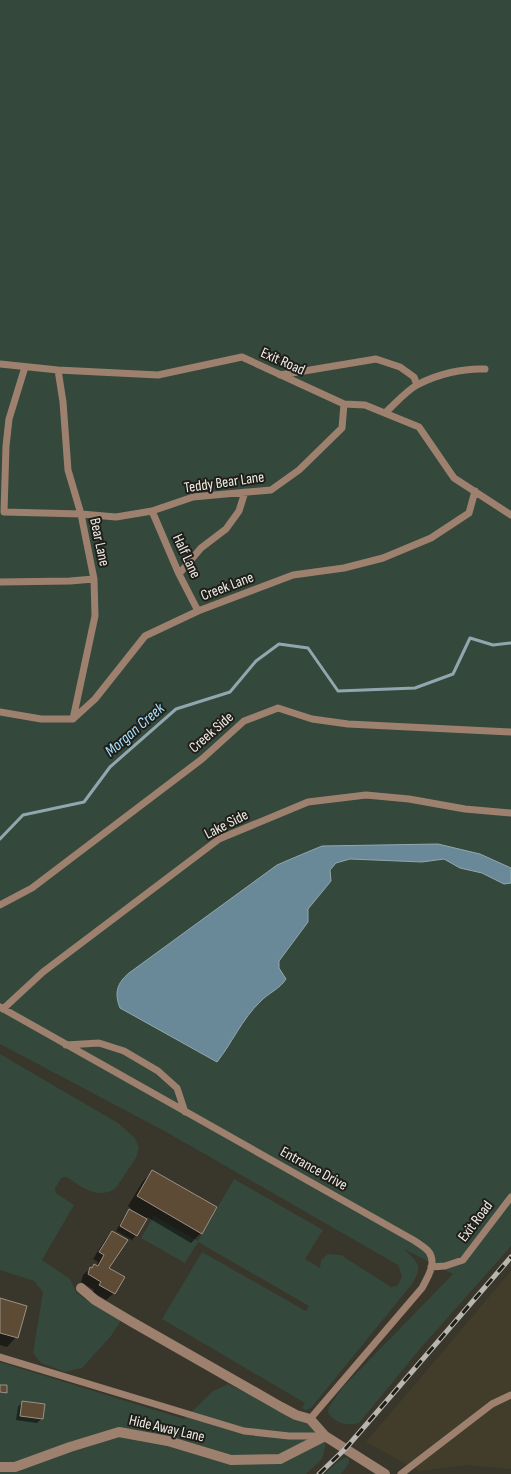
<svg xmlns="http://www.w3.org/2000/svg" width="511" height="1474" viewBox="0 0 511 1474" font-family="'Sofia Sans Condensed',sans-serif">
	<style>
		.built { fill: #423d2b }
		.green { fill: #34483c }
		.water { fill: #698998; stroke: #91a7af }
		.shadow { fill: #0007 }
		.lines { fill: none; stroke-linecap: round; stroke-linejoin: round }
		.stream { stroke: #91a7af; stroke-width: 3 }
		.building { fill: #5d4b35; stroke: #9b9186 }
		.service { stroke: #9e806e; stroke-width: 7 }
		.minor { stroke: #9e806e; stroke-width: 10 }
		.rail-casing { stroke: #b8b6ae; stroke-width: 5 }
		.rail { stroke: #1f1e18; stroke-width: 3; stroke-dasharray: 9; stroke-linecap: butt }
		.labels { text-anchor: middle; stroke-width: 4; stroke-linejoin: round; paint-order: stroke }
		.street-label { font-size: 15px; fill: #eeece5; stroke: #1f1e18 }
		.water-label { font-size: 16px; font-style: italic; fill: #a7e2ff; stroke: #1f1e18 }
	</style>
	<rect width="100%" height="100%" fill="#39362b"/>
	<path class="built" d="M511 1271V1469L467 1465 419 1471 366 1442Z"/>
	<path class="green" d="M0 0H511V1246L419 1350 359 1423C345 1426 337 1424 328 1413L329 1407 342 1388 453 1274 404 1249C418 1264 424 1264 412 1284L311 1408 305 1410 302 1408 305 1403 162 1319 202 1252 306 1311 309 1306 198 1242 185 1263 141 1238 154 1216 198 1241 234 1179 323 1230 305 1259 320 1268 321 1260 328 1254 341 1255 391 1287 397 1286 402 1276 398 1265 168 1133 0 1044Z
		M0 1054 118 1123 135 1138 139 1148 136 1158 115 1189C96 1200 81 1186 66 1177H62L55 1188 56 1193 74 1205 42 1260 70 1279 76 1292 85 1299 120 1319V1322L111 1336 82 1368 65 1372 41 1363 33 1353 43 1292 34 1281 0 1270Z
		M0 1362 184 1419 213 1391 228 1384 305 1421 326 1443 322 1459 306 1474H0Z
		M346 1457 349 1459V1463L341 1474H325L336 1463Z"/>
	<path class="water" d="M438 844 480 854 511 868V883L504 884 482 873 460 868 444 859 422 862 350 859 336 863 330 870 331 881 308 909V922L279 961V968L286 979C280 989 268 993 260 1002 242 1019 232 1043 217 1062L120 1008C114 993 117 983 129 973L277 865 298 856 322 846Z"/>
	<path class="shadow" d="M152 1172 201 1233 191 1243 147 1217 136 1235 132 1240 116 1231 125 1215 131 1209 128 1206 143 1181Z
		M112 1232 108 1269 114 1293 106 1300 93 1292 94 1290 81 1282 83 1275 94 1265 96 1266 98 1262 93 1259 105 1240Z
		M0 1300 16 1337 7 1347 0 1345Z
		M22 1402 42 1418 37 1423 16 1420 18 1407Z"/>
	<g class="lines">
		<path class="stream" d="M0 839 23 815 84 802 110 767 176 709 230 692 256 661 279 644 308 648 338 691 415 688 453 674 470 638 493 645 511 643"/>
	</g>
	<path class="building" d="M152 1170 217 1207 202 1234 137 1196Z
		M129 1209 147 1219 137 1236 120 1226Z
		M112 1231 128 1240 109 1268 125 1277 115 1294 99 1285 101 1282 88 1274 90 1267 92 1268 94 1264 98 1266 104 1255 99 1252Z
		M0 1298 27 1306 18 1338 0 1333Z
		M0 1385H7V1393L0 1392Z
		M22 1401 45 1404 43 1419 20 1416Z"/>
	<g class="lines">
		<path class="service" d="M0 364 58 370 158 375 242 357 344 404 365 405 419 427 454 478 511 515
			M25 367 9 419 6 446 4 512 81 514 116 517 152 511 193 497 271 490 299 470 342 428 344 404
			M58 370 63 402 68 470 81 514 94 579 95 616 73 719
			M280 375 376 359 400 367 414 377 417 385
			M385 413C395 404 406 391 417 385 437 374 464 368 485 369
			M152 511 179 574 198 611
			M179 574 201 548 226 529 239 511 245 492
			M0 582 70 581 94 579
			M0 712 41 719H73L95 699 145 636 198 611 293 575 344 568 383 558 431 538 469 513 475 491
			M0 905 32 888 202 759 244 721 278 708 312 719 348 724 511 732
			M0 1007 415 1241C419 1244 426 1248 429 1252 437 1264 427 1278 422 1288L310 1419
			M3 1009 43 972 219 839 308 802 366 795 409 799 465 809 511 813
			M66 1045 99 1043 124 1051 158 1071 177 1088 185 1112
			M431 1267 445 1266 463 1260 511 1197
			M0 1357 244 1431 289 1436H323
			M401 1474 492 1404 511 1395"/>
		<path class="minor" d="M81 1288 95 1300 132 1322 281 1407 296 1415 310 1419 325 1436
			M0 1467H15L70 1447 119 1432 168 1441 231 1460 280 1459 325 1436 385 1474"/>
		<defs>
			<path id="rail" d="M319 1474 346 1448 511 1257"/>
		</defs>
		<use href="#rail" class="rail-casing"/>
		<use href="#rail" class="rail"/>
	</g>
	<g class="labels">
		<g class="street-label">
			<text transform="translate(283 361) rotate(24)" y="5">Exit Road</text>
			<text transform="translate(224 482) rotate(-8)" y="5">Teddy Bear Lane</text>
			<text transform="translate(100 542) rotate(78)" y="5">Bear Lane</text>
			<text transform="translate(187 556) rotate(65)" y="5">Half Lane</text>
			<text transform="translate(227 586) rotate(-21)" y="5">Creek Lane</text>
			<text transform="translate(211 732) rotate(-41)" y="5">Creek Side</text>
			<text transform="translate(226 824) rotate(-27)" y="5">Lake Side</text>
			<text transform="translate(314 1168) rotate(29)" y="5">Entrance Drive</text>
			<text transform="translate(475 1221) rotate(-53)" y="5">Exit Road</text>
			<text transform="translate(167 1428) rotate(13)" y="5">Hide Away Lane</text>
		</g>
		<g class="water-label">
			<text transform="translate(134 729) rotate(-41)" y="6">Morgan Creek</text>
		</g>
	</g>
</svg>
